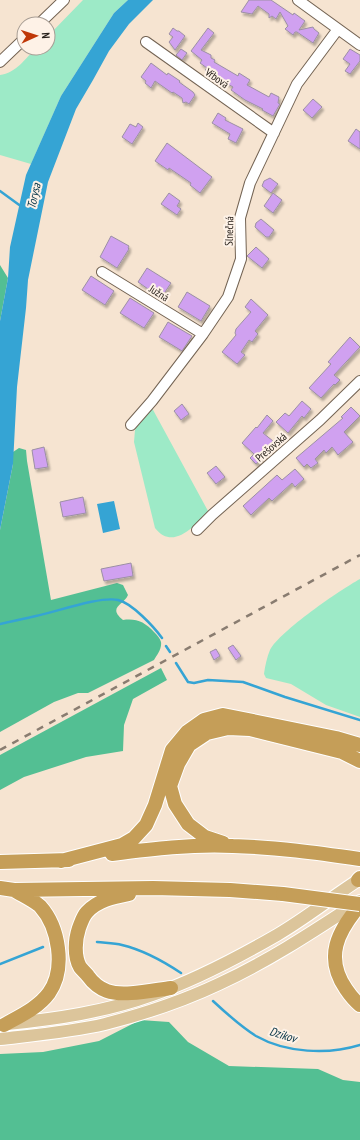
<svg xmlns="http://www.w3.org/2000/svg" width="360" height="1140" viewBox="0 0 360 1140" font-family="'PT Sans Narrow',sans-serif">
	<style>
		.green { fill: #9deac7 }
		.forest { fill: #53bf93 }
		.water { fill: #35a4d4 }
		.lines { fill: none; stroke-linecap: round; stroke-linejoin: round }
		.stream { stroke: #35a4d4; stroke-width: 2.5 }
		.building { fill: #d0a1f0; stroke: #9c90a4; filter: url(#shadow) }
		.minor-casing { stroke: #736353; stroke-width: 12 }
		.major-casing { stroke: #fff; stroke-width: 14 }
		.highway-casing { stroke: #fff; stroke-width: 16 }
		.minor { stroke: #fff; stroke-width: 10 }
		.major { stroke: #dcc59b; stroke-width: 12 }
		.highway { stroke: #c59e58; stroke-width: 14 }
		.rail { stroke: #897c70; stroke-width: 2.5; stroke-dasharray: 7 7; stroke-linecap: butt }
		.highway-bridge-casing { stroke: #fff; stroke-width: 16; stroke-linecap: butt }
		.highway-bridge { stroke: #c59e58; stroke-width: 14 }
		.labels { text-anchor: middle; stroke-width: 4; stroke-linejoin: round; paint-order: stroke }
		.street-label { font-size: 11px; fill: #28211b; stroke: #fef2e7 }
		.water-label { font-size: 12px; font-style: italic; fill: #003145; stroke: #fef2e7 }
	</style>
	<defs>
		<filter id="shadow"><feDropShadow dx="2" dy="3" stdDeviation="1" flood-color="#0004"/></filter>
	</defs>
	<rect width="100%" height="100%" fill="#f6e4d1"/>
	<path class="green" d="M83 0H128L114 13 61 96 31 164 0 155V75C16 73 25 59 36 48H48V36Z
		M152 408 208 511C195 526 173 551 155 528L134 442 135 430 139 422Z
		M360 579V717L326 705 291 684 266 678 264 674C265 666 267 657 270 650 280 631 340 590 360 579Z"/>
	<path class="forest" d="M0 265 8 278 0 321Z
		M19 448 26 450 27 461 51 600 117 583 123 585 128 595C124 605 107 607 123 620 136 618 145 622 154 632 157 635 160 638 161 642 162 649 157 655 154 660L88 693H78L54 702 0 732V530L13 464V452Z
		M161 668 167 680 133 699 124 725 123 751 86 757 24 777 0 790V755Z
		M140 1020 169 1022 188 1042 229 1066 318 1069 343 1080 360 1082V1140H0V1054L43 1052 99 1041Z"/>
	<path class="water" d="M128 0H153L129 24 109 51 93 80 76 109 48 182 28 280 26 308 17 387 13 464 0 530V321L8 278 10 247 26 175 61 96 114 13Z
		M114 501 120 529 103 533 97 504Z"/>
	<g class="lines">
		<path class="stream" d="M0 191 22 207
			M0 624C12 621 24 619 36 616 56 612 100 596 118 600 132 603 154 627 162 638
			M166 646 170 652
			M176 663 188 682 194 683 208 680 243 682 285 697 360 720
			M97 942C105 943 114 943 122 945 143 950 163 961 181 973
			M0 964 43 947
			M213 1001C227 1014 240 1026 256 1036 286 1053 328 1055 360 1045"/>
	</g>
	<path class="building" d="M249 0H271L293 15 294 13 305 21 299 30 313 27 314 29 319 33 313 43 297 32H295L293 35 285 29 288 26 280 12 276 19 272 16 269 18V14L258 6 252 14 241 12Z
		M173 28 177 31H179L185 36 175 50 169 42 173 37 169 34Z
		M208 28 214 33 201 50 211 55V58L215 60 214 62 238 76 239 73 250 80 247 85 269 97 271 93 279 97 278 103 280 104 273 116 262 110 263 109 245 100 231 90 233 87 221 80 218 81V78L205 70 207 68 200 63 202 60 191 51Z
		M181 49 187 53 182 60 176 55Z
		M350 49 360 55V61L350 74 345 71 350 64 343 59Z
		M151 63 167 75 168 73 180 81 179 82 193 92 195 95 189 104 186 102 183 103 182 98 173 92 172 93 155 81 151 88 145 83 146 81 141 77Z
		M313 99 322 107 312 118 303 110Z
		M218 113 226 118 225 120 243 129 236 143 228 139 230 134 212 123Z
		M138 123 143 127 132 144 122 137 130 124 136 127Z
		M356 129 360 132V149L348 141Z
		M167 143 212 177 200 193 190 185 191 183 169 168 168 170 155 161Z
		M270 178 278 184 271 193 262 186 264 181Z
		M169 193 180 201 177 206 181 209 177 215 161 204Z
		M273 193 282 200 273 213 264 206Z
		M261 219 274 230 269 237H266L255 227 256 223Z
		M111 236 129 246 128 248 129 249 117 268 100 257Z
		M256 247 269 259 262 268 247 256Z
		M147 268 171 283 161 298 138 282Z
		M91 276 114 291 105 305 82 290Z
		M187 292 210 306 201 321 178 307Z
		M130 298 154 313 144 328 120 313Z
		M251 299 268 315 255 331 258 334 252 342 249 340 241 352 245 355 237 364 222 352 236 335 235 333 236 329 251 312 245 307Z
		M168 322 192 336 182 351 159 337Z
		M350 337 360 347 334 375 340 380 335 385 334 384 321 398 309 388 331 364 328 362Z
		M302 401 311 409 304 418 302 416 288 433 276 422 285 413 289 416Z
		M182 404 189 414 181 420 174 411Z
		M351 407 360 416 344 432 353 442 338 455 332 447 326 453 324 450 315 459 318 463 311 468 307 464 304 467 296 458 343 418 341 417Z
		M267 415 273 421 263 433 273 441 263 452 265 454 256 464 250 458 254 454 242 443 256 427 257 428Z
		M44 447 48 467 35 469 32 450Z
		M216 466 225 477 216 484 207 473Z
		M295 469 304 479 295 487 292 483 272 501 269 498 251 515 243 506 277 475 282 480Z
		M83 497 86 513 63 517 60 502Z
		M131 563 133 576 104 581 101 569Z
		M233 645 241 656 236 660 228 648Z
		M216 649 220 656 214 660 210 652Z"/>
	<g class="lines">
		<defs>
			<path id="minor" d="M298 0 360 45
				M39 24 64 0
				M146 42 274 133
				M0 62 24 39
				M102 272 203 334
				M131 425 152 401 203 334 228 297 241 259 240 218 250 183 297 84 338 29
				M197 530 212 515 320 420 360 381"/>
			<path id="major" d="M7 1024C56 1019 105 1012 152 995 196 980 237 958 277 935 306 918 332 897 360 879
				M0 1039C35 1035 71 1032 105 1024 144 1014 183 1001 219 984 269 961 314 931 360 901"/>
			<path id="highway" d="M223 843 205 837 188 824 175 804 170 786 178 764 189 745 207 733 228 728 250 729 342 752 360 761
				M112 854C152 849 192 844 233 846 275 847 318 853 360 859
				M61 861 122 845 134 838 146 825 155 805 172 750 187 732 204 720 223 715 336 738 360 745
				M0 862 69 860
				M358 880 360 878
				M0 888 14 890 153 888 230 890 283 894
				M129 894C114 897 98 900 87 912 83 916 81 923 79 928 75 940 74 956 80 967 82 970 86 973 88 976 93 983 99 988 107 991 123 997 154 990 171 988
				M360 905C338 931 324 957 346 989 350 995 354 1000 360 1005
				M4 1025C20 1016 38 1008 49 993 66 969 59 927 40 906 33 900 22 895 14 890"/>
		</defs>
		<use href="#minor" class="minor-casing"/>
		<use href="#major" class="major-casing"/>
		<use href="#highway" class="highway-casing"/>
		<use href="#minor" class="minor"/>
		<use href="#major" class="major"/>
		<use href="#highway" class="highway"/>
		<path class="rail" d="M0 750 360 555"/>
		<defs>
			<path id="highway-bridge" d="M283 894 360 904"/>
		</defs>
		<use href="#highway-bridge" class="highway-bridge-casing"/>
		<use href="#highway-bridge" class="highway-bridge"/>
	</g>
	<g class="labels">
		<g class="street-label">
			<text transform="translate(217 78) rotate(35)" y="4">Vŕbová</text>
			<text transform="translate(229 231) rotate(-88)" y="4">Slnečná</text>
			<text transform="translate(159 293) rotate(32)" y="4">Južná</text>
			<text transform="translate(271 447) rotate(-41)" y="4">Prešovská</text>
		</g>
		<g class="water-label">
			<text transform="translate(34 196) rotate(-77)" y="4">Torysa</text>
			<text transform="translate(283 1035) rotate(17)" y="4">Dzikov</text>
		</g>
	</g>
	<g transform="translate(36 36) rotate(87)"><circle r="19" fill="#fef2e7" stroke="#a89e95"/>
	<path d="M0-3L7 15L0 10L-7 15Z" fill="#c03808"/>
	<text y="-6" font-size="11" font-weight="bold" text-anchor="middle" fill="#28211b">N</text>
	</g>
</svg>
